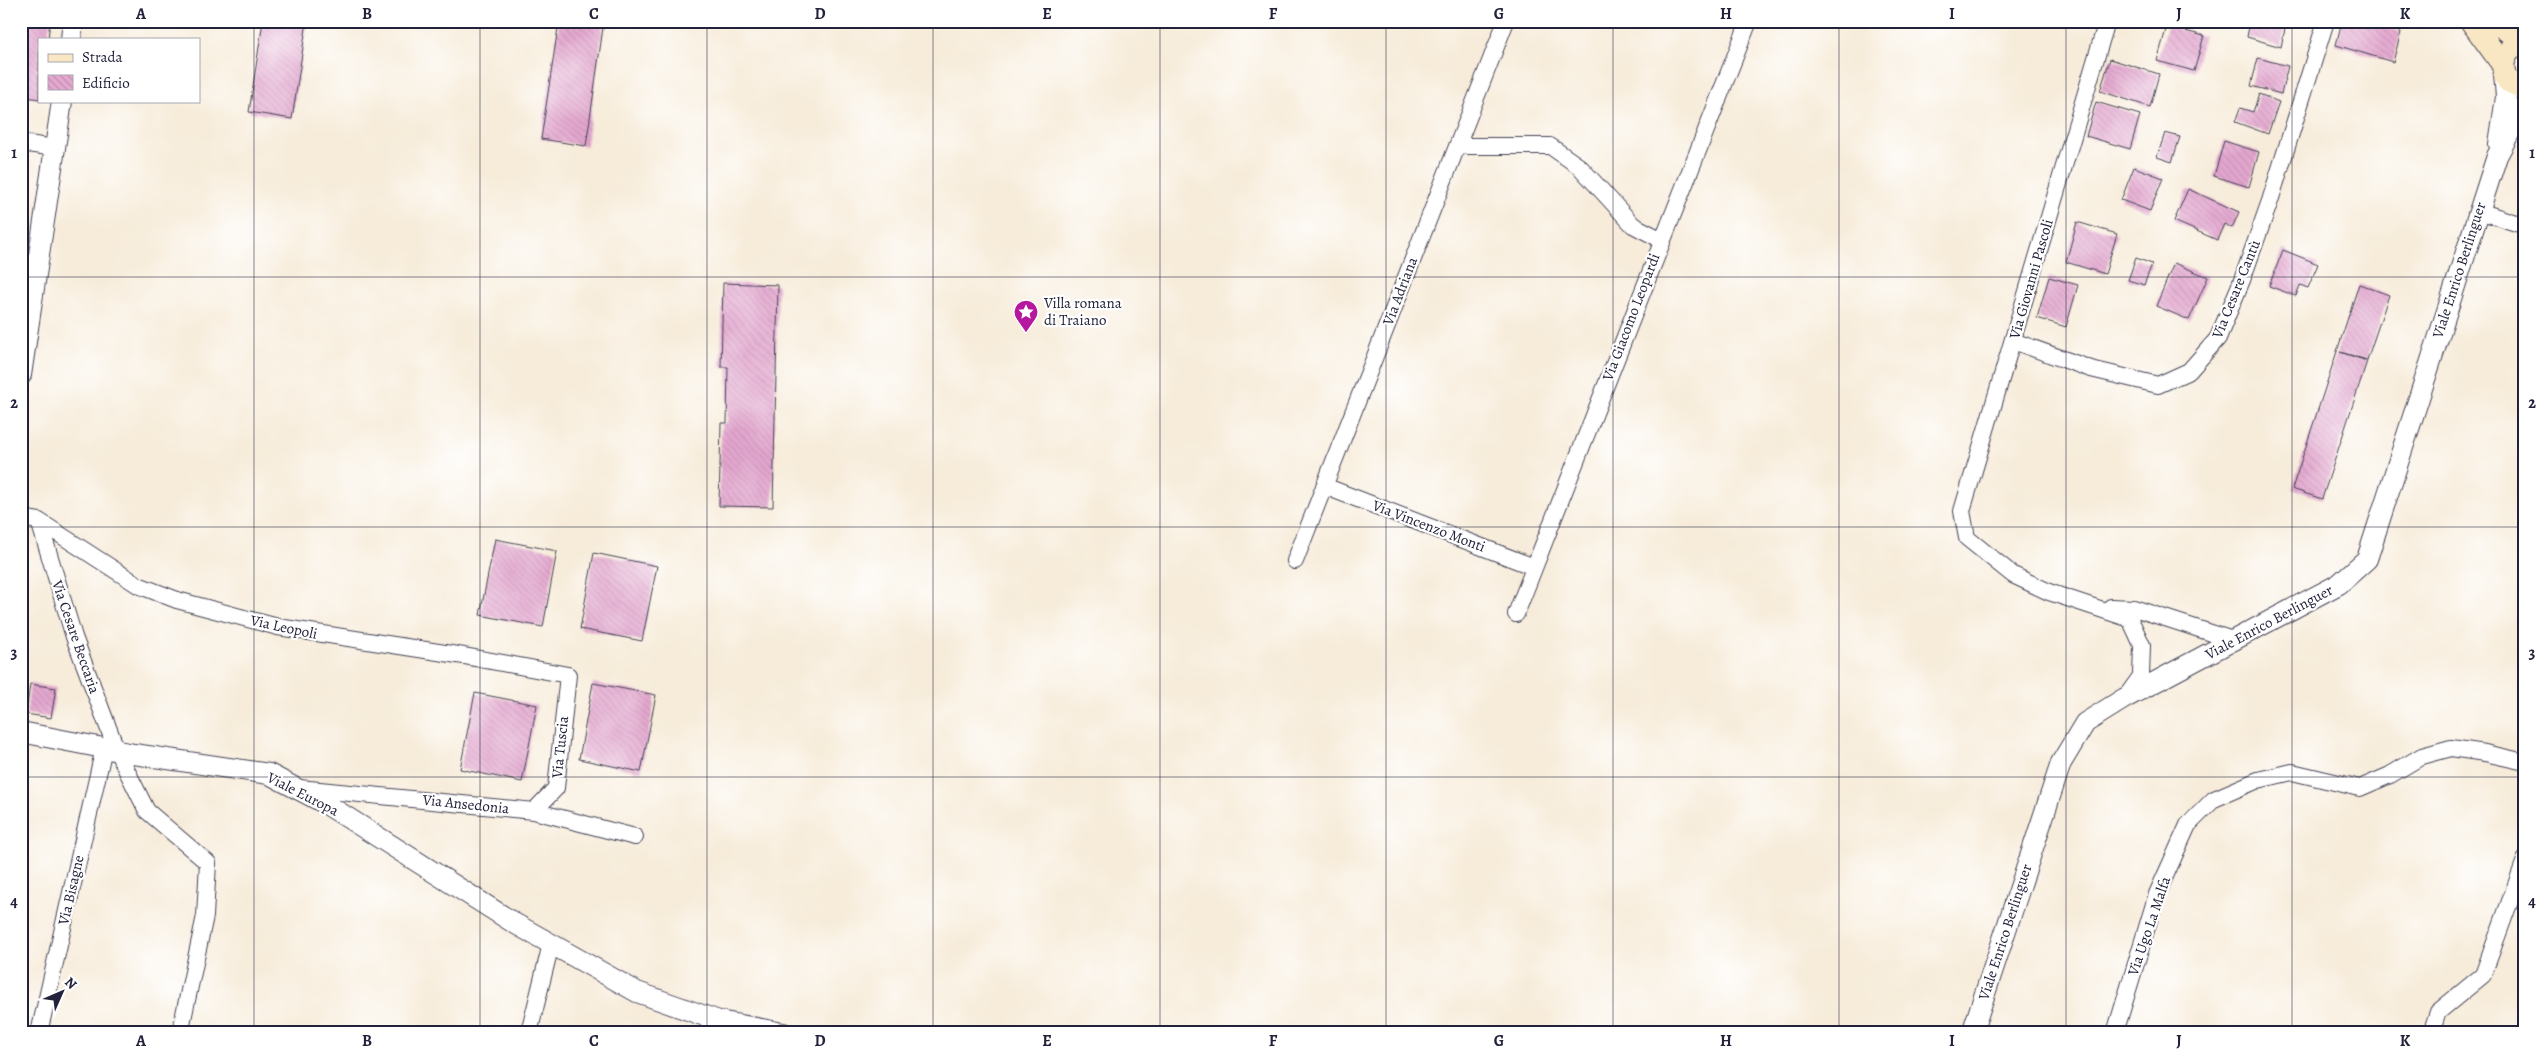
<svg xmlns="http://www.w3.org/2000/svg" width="2546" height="1054" viewBox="0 0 2546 1054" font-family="Alegreya,serif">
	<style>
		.building { fill: url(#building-back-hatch) }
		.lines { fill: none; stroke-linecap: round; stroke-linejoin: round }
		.minor-casing { stroke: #424053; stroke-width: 18 }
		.tertiary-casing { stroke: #424053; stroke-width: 22 }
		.secondary-casing { stroke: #424053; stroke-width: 24 }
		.minor { stroke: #fff; stroke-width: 16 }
		.tertiary { stroke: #fff; stroke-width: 20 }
		.secondary { stroke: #f9e7c3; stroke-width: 22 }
		.grid { fill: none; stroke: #22223b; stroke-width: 1; stroke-opacity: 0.55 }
		.labels { text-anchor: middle; stroke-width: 4.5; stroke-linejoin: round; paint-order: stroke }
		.street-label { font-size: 15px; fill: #22223b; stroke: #fff }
		.poi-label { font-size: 15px; fill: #22223b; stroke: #fff; text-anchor: start }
		.neatline { fill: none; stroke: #22223b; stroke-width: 2 }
		.grid-label { font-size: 16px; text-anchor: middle; font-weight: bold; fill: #22223b }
	</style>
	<defs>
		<pattern id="building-back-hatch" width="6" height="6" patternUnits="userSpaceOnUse" patternTransform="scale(1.25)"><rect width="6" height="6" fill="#e4a7cf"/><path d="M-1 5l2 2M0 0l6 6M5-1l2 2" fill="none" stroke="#c38fb3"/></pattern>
	</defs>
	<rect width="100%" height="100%" fill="#fff"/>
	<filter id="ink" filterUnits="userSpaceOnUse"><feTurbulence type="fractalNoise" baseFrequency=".02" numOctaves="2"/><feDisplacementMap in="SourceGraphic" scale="10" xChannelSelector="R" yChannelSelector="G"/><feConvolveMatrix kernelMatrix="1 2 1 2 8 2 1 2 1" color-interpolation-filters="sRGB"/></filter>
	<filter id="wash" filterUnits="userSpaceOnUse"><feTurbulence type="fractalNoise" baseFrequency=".0096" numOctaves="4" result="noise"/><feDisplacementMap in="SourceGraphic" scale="20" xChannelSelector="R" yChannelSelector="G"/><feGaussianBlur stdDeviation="1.12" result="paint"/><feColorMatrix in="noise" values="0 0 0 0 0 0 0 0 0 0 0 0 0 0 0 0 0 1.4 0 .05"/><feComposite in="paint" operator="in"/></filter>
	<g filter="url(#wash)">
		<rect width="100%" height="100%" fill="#f7ecda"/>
		<g id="blocks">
			<path class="building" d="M21 21H50L48 39H39V99L21 96Z
				M263 21H307L292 119 249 112Z
				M559 21H604L586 146 541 139Z
				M2250 21H2271L2270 24 2285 29 2281 47 2247 37Z
				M2342 21H2363L2401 32 2393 62 2336 45Z
				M2167 26 2204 36 2194 71 2157 61Z
				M2258 58 2288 66 2281 94 2251 86Z
				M2110 59 2159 74 2150 107 2100 91Z
				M2259 94 2279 102 2268 134 2235 122 2240 108 2253 112Z
				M2096 102 2140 115 2130 149 2086 136Z
				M2165 133 2180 137 2172 162 2157 157Z
				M2224 141 2259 152 2249 187 2214 176Z
				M2134 167 2163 178 2150 211 2121 200Z
				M2188 189 2239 212 2232 228 2224 224 2217 240 2174 221Z
				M2077 222 2117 234 2105 274 2066 262Z
				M2283 250 2318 264 2308 288 2300 285 2296 296 2269 286Z
				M2136 258 2152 264 2144 285 2128 280Z
				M2174 263 2208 277 2189 320 2156 306Z
				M2049 277 2078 285 2066 327 2037 318Z
				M723 283 778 285 773 507 719 506 721 423H727L728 367H721Z
				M2359 284 2389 295 2367 360 2340 352 2367 361 2322 499 2292 489Z
				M495 539 557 551 543 627 480 615Z
				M594 553 657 566 642 641 580 629Z
				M593 683 656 695 641 772 579 759Z
				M30 684 56 688 51 718 26 714Z
				M475 693 537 705 522 782 460 769Z"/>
		</g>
	</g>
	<g filter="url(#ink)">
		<use href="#blocks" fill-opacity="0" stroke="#424053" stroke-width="1"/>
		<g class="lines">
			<defs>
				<path id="minor" d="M2107 21 1962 511 1967 538 2013 575 2049 592 2130 619 2142 645 2141 676 2126 697
					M21 143 55 148
					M1457 146H1550L1580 167 1633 225 1662 240
					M2479 211 2525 226
					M2013 341 2091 369 2158 385 2189 371 2218 338 2242 280 2270 201 2326 21
					M1324 486 1534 567
					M21 518 39 521 138 585 177 600 278 627 464 656 568 675 556 788 534 811
					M39 521 74 637 117 751 147 811 208 863 205 916 180 1033
					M1295 561 1506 21
					M2111 607 2134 608 2236 641
					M1516 614 1749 21
					M299 788 534 811 635 837
					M39 1033 104 748
					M529 1033 551 944
					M2115 1033 2157 894 2188 825 2214 799 2258 780 2292 772 2360 788 2390 775 2422 756 2451 748 2485 753 2525 762
					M2431 1033 2438 1012 2483 975 2525 860"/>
				<path id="tertiary" d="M71 39 73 21
					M2499 144 2506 97 2504 73
					M21 375 62 101
					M21 732 134 754 269 774 326 804 514 923 637 992 719 1021 783 1033
					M1972 1033 2061 763 2085 723 2125 698 2339 584 2367 559 2497 156 2525 104"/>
				<path id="secondary" d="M2471 21 2503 65
					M2493 21 2525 43
					M2525 44C2505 46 2498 65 2508 81L2525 89"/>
			</defs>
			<use href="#minor" class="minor-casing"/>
			<use href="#tertiary" class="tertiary-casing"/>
			<use href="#secondary" class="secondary-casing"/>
			<use href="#minor" class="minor"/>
			<use href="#tertiary" class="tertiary"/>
			<use href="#secondary" class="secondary"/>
		</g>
	</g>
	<path class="grid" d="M254 21V1033M480 21V1033M707 21V1033M933 21V1033M1160 21V1033M1386 21V1033M1613 21V1033M1839 21V1033M2066 21V1033M2292 21V1033M21 277H2525M21 527H2525M21 777H2525"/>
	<defs>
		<symbol id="sight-pin" viewBox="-11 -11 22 30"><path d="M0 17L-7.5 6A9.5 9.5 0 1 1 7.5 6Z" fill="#b5179e" stroke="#fff"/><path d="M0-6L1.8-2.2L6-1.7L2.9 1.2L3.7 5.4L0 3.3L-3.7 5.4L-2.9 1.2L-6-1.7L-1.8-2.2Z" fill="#fff"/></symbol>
	</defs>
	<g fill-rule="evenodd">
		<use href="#sight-pin" x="1012" y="298" width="28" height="38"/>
	</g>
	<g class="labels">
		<g class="street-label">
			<text transform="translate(2459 270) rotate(-72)" y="5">Viale Enrico Berlinguer</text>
			<text transform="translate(2031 279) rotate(-74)" y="5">Via Giovanni Pascoli</text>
			<text transform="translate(2236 289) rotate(-68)" y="5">Via Cesare Cantù</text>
			<text transform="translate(1400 291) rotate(-69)" y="5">Via Adriana</text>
			<text transform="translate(1631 317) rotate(-69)" y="5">Via Giacomo Leopardi</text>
			<text transform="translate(1429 526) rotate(21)" y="5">Via Vincenzo Monti</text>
			<text transform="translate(2269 622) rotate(-28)" y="5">Viale Enrico Berlinguer</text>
			<text transform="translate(284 627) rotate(12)" y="5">Via Leopoli</text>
			<text transform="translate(76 637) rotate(71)" y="5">Via Cesare Beccaria</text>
			<text transform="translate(560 747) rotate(-84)" y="5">Via Tuscia</text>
			<text transform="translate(303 794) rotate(27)" y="5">Viale Europa</text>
			<text transform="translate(466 804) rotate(6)" y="5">Via Ansedonia</text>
			<text transform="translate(71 890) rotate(-77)" y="5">Via Bisagne</text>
			<text transform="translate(2149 926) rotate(-71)" y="5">Via Ugo La Malfa</text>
			<text transform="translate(2005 932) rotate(-72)" y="5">Viale Enrico Berlinguer</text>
		</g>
		<g class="poi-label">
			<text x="1044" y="308">Villa romana<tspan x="1044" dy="17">di Traiano</tspan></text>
		</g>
	</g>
	<rect width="2546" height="1054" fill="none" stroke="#fff" stroke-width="55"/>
	<rect x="38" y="38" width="162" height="65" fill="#ffffff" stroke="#a7a7b1"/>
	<rect x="48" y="54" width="25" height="8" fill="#f9e7c3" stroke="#a7a7b1"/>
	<text x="82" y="62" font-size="15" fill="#22223b">Strada</text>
	<rect x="48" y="75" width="25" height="15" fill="url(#building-back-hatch)" stroke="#a7a7b1"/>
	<text x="82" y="88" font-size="15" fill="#22223b">Edificio</text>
	<g transform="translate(62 992) rotate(45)" stroke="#ffffff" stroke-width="4" paint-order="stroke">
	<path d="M0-4L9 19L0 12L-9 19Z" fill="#22223b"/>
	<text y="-8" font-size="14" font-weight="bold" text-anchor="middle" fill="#22223b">N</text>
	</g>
	<rect x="28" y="28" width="2490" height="998" class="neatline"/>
	<g class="grid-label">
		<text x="141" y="19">A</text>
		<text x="367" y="19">B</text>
		<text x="594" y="19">C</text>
		<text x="820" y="19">D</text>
		<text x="1047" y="19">E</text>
		<text x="1273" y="19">F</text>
		<text x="1499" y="19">G</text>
		<text x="1726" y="19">H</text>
		<text x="1952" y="19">I</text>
		<text x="2179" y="19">J</text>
		<text x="2405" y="19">K</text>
		<text x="14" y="158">1</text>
		<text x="2532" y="158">1</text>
		<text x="14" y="408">2</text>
		<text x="2532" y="408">2</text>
		<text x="14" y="658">3</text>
		<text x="2532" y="658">3</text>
		<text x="14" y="907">4</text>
		<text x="2532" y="907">4</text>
		<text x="141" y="1046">A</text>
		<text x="367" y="1046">B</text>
		<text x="594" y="1046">C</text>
		<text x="820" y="1046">D</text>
		<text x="1047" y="1046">E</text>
		<text x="1273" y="1046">F</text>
		<text x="1499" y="1046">G</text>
		<text x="1726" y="1046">H</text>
		<text x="1952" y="1046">I</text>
		<text x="2179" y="1046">J</text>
		<text x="2405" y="1046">K</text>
	</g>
</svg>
